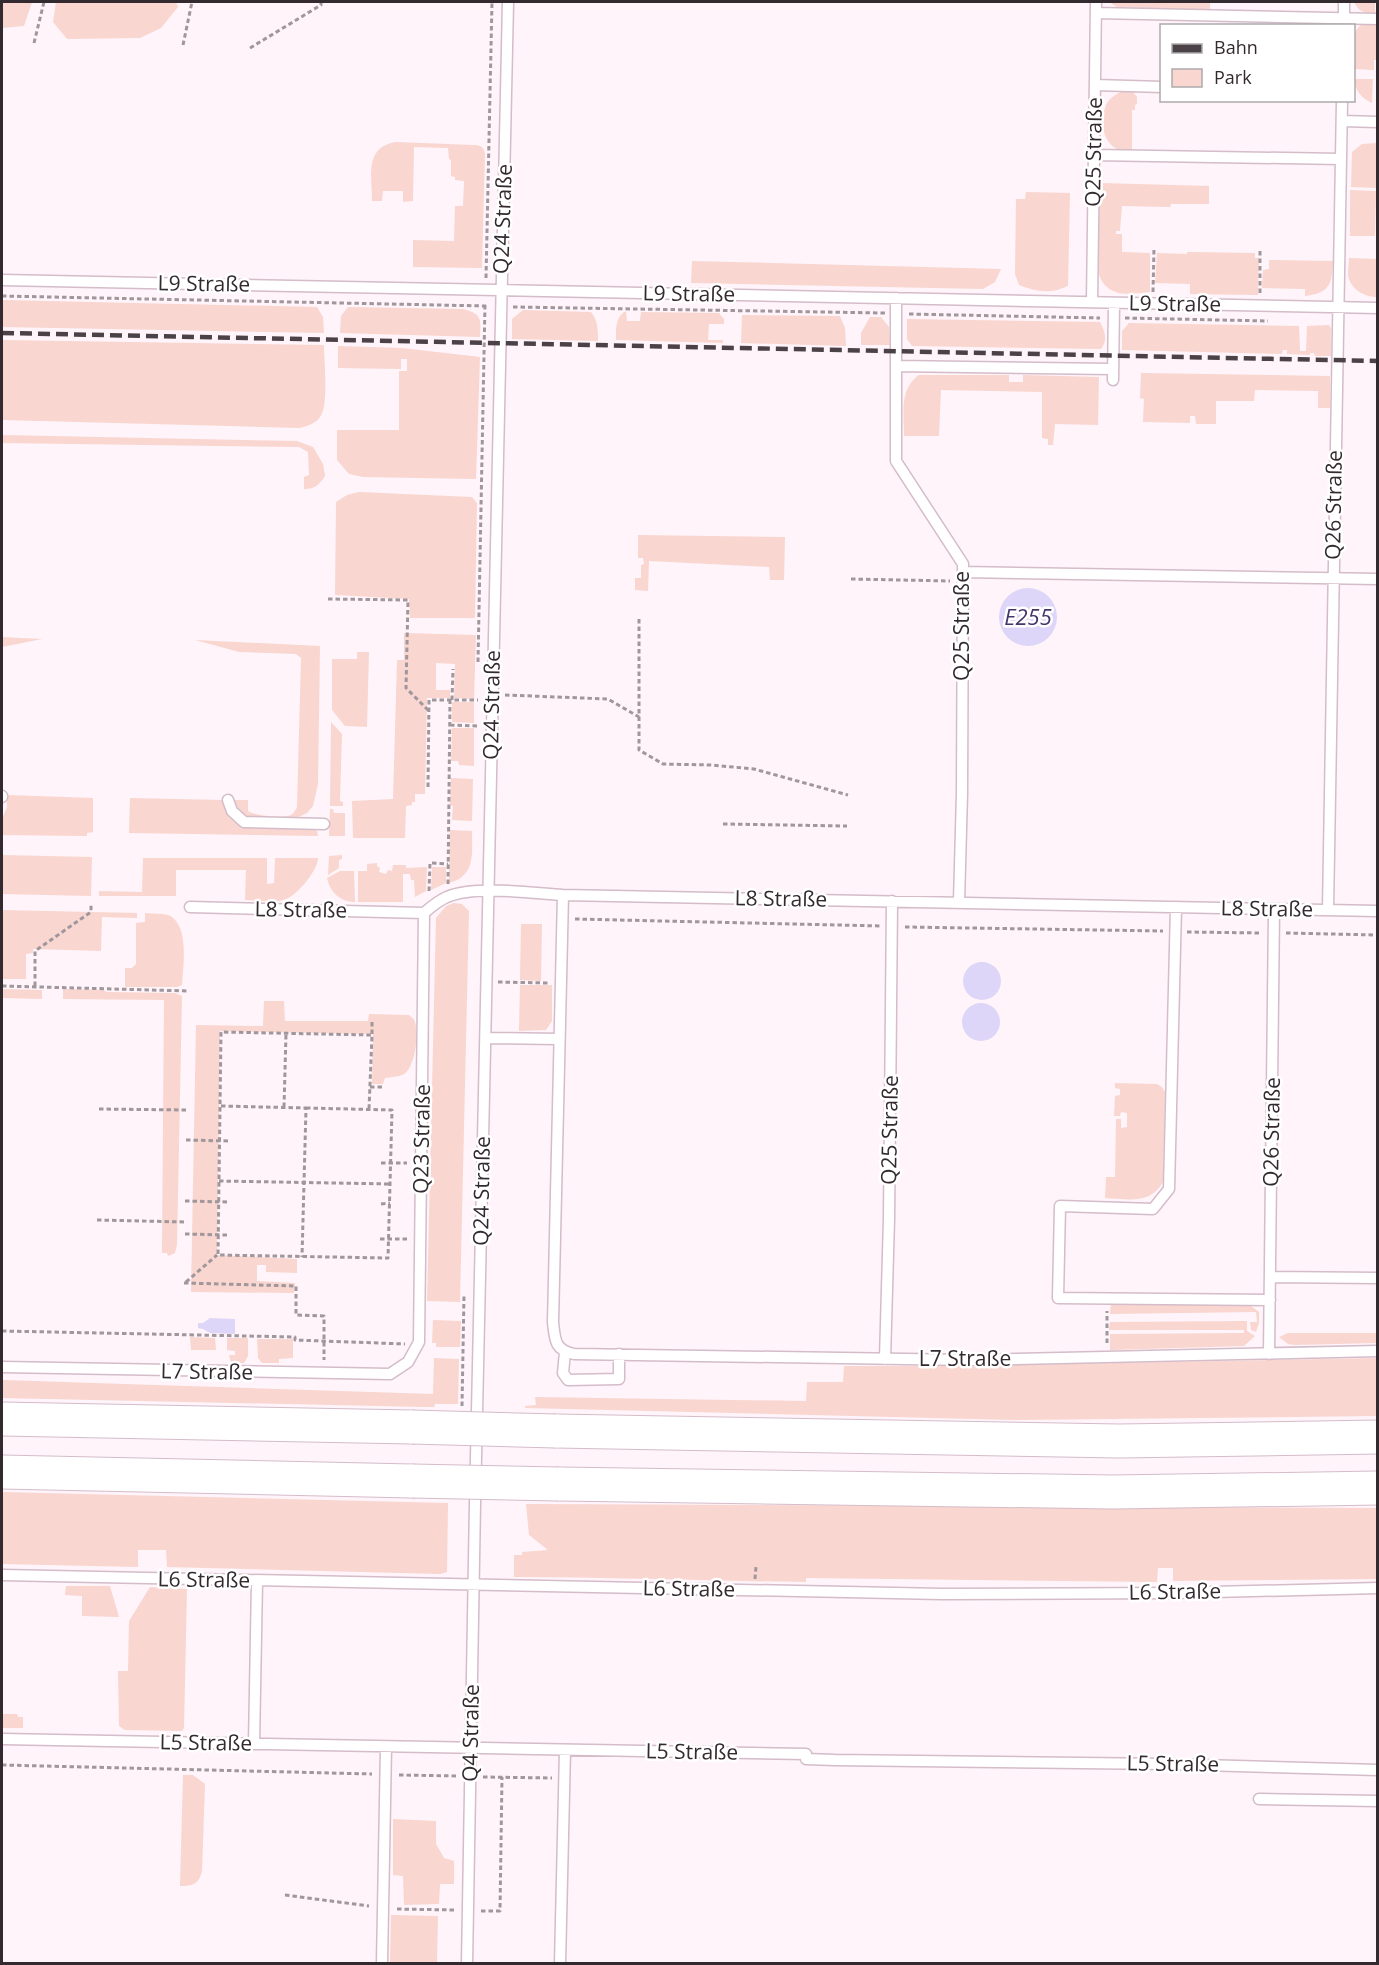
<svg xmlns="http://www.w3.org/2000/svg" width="1379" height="1965" viewBox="0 0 1379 1965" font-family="'Open Sans',sans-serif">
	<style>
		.green { fill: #f9d6cf }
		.water { fill: #ded6f8 }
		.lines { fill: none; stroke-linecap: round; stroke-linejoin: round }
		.lane-casing { stroke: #d4bcc9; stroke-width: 13 }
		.highway-casing { stroke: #d4bcc9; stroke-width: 35 }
		.path { stroke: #a0979c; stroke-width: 3; stroke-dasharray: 4.5 3; stroke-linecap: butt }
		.lane { stroke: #fff; stroke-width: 10 }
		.highway { stroke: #fff; stroke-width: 33 }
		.rail { stroke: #4b4247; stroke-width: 4.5; stroke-dasharray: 12 6; stroke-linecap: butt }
		.highway-bridge-casing { stroke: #d4bcc9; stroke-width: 35; stroke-linecap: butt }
		.highway-bridge { stroke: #fff; stroke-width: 33 }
		.labels { text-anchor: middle; stroke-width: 5; stroke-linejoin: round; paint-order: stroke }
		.street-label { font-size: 21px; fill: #332a2f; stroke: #fff }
		.water-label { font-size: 22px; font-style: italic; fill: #45356a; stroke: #fff }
	</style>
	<rect width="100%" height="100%" fill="#fef4fa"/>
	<path class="green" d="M2 2H32L24 26 2 28Z
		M56 2H176L178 7 161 28 140 38 67 39 53 22Z
		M1109 2H1225H1210V10L1117 7Z
		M1354 2H1375V13C1364 13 1359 12 1354 2Z
		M1364 23 1377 25V60H1374V70L1354 69C1354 54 1348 31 1364 23Z
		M1354 79H1373L1372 103C1361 98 1355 90 1354 79Z
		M1124 90 1132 91 1137 97V104L1135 105V110H1132V151C1105 153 1098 127 1106 105 1109 98 1118 93 1124 90Z
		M396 142 473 145C480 145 483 146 485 153L482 268 413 267V240L454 241 455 206H463L464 181 455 180V177L451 176V160L449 159 448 148 414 147 413 201 403 202V191H383L382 201H372C372 176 364 147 396 142Z
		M1377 143 1376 188 1351 187 1352 152 1362 144Z
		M1100 183 1209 186V204H1171L1170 207 1122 206 1120 231H1116V234H1122V252L1150 253V292C1139 293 1123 296 1113 291 1107 288 1102 283 1100 277 1094 259 1100 205 1100 183Z
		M1350 190 1376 191 1375 236H1350Z
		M1026 192 1070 193 1068 286C1051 294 1036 292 1019 285L1015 274 1016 199H1025Z
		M1187 252 1255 253V258H1259L1258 295 1190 294V284L1155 283 1157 253 1187 254Z
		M1349 258 1377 259V297C1366 297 1353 291 1349 279 1347 273 1349 264 1349 258Z
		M1269 260 1333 261C1332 284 1330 293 1305 296V289L1262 288 1263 270 1269 269Z
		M692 261 1001 269 995 282 983 289 691 283Z
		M2 300 317 307 323 317 324 333 2 327Z
		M348 307 463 309C482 314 481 319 480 337L340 333 341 316Z
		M523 310 591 312C598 321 598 329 598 341L512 339V319Z
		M626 311 627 321H640L641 312 719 313 724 319V324H709L708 340H723V343L616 340C616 329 615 317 626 311Z
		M742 315 840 316 845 328 846 346 741 343Z
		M870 317H881L889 327 890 345H861V333Z
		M907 319 1100 322C1105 331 1108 340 1101 349L912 346 907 339Z
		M1129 323 1299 326 1300 351H1306L1307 326 1329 325 1331 328V356H1315L1314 353H1310V355L1287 354V350H1283L1282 354 1122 350V331Z
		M2 340 324 345C324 362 329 405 320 417 315 424 307 426 299 428L2 420Z
		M338 346 402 348 480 357 476 479 363 477 349 474 337 460V430H399V371H407V359H401V369L338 368Z
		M1141 373 1330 376V408H1318V391L1255 390 1254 401H1216V424H1196L1195 416H1190V423L1143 422 1144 399 1140 398Z
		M919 375H1009V382H1023V375L1099 377 1098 425 1055 424 1053 445H1048V439L1042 438V392L941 390 939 436H904C904 413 899 389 919 375Z
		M2 435 297 441 313 447 323 464 325 476C319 485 315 489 304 489V477L309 475 308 452 299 447 2 443Z
		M359 492 472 497 477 503 475 618H410L409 599 335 595 336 502 347 495Z
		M638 535 785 537 784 580H770L769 567 649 561 648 591 635 590V578H641V565L644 564 643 558H638Z
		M404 633 476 635 474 699 454 698 455 664 436 663V690H450V698H427L425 794H415V802H412V805L406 806 405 838H353L352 801 393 799 397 660H404Z
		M2 637 42 639 2 647Z
		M195 640 320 646 318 784 313 806 307 813 292 820 251 819 241 814 234 800H248V811C255 816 283 819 291 815 294 813 295 811 297 807L301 658 296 654 239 652Z
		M357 652H369L367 727 345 726 332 710V659H357Z
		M452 702H474V723L452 722Z
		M331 722 342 734 340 801 343 802V806H330Z
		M452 728H474V766L459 765 458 761H451Z
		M451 778 473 779 472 821 452 820 453 806 450 805Z
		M7 795 93 798V832L87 833V836L2 835V819L7 807Z
		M130 798 223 800C227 813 230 820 243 827L313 829 317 831 318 836 129 833Z
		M330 809H333L334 813H345V836H329Z
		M450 830 472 831C472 853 476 876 449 883Z
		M2 855 92 857 91 896 2 894Z
		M342 855V859L339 860V868L328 875 329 856Z
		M143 858H267V884L274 883 275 858H318C318 871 295 898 283 900 272 903 257 900 245 900L246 870H176V896H99V891L142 892Z
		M377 863V866L380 868 379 872 386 874 388 870 392 871 393 865H406V868L427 867 426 891 415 897 414 880H411L410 874H403V902H358V871H367V864Z
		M432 867H446V883L431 890Z
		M340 871H354L355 902C340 902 330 892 327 878Z
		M454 903 462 904 469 911 460 1302 427 1301 436 918 446 906Z
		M2 910 137 913V918L102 917 101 951 33 949V953L26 954V979H2Z
		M145 913C152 914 162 913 168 915 190 924 183 966 182 985L177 987H125V968H132L136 964V923L145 922Z
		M521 924H542L541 981 520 980Z
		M520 985H552V1021L546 1030 519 1031Z
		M2 989 42 990V999L2 998Z
		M63 989 103 990 107 992 175 993 182 996 177 1245 175 1253 168 1256 167 1253H162V1246L164 1000 63 999Z
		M264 1001H284L285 1021H368L369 1014 409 1015C412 1018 414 1018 415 1022 419 1034 415 1067 404 1074 399 1077 390 1077 385 1078L383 1084H372L373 1034 220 1031 217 1255 297 1259V1273L266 1272V1265H257V1281L295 1283 294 1293 191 1292 196 1025 263 1026Z
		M1115 1083 1157 1084 1162 1087 1165 1092 1163 1182C1150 1205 1128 1199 1105 1198L1106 1177H1115L1116 1119H1121V1128L1127 1127V1113L1121 1112 1120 1116H1114L1115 1096 1120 1095V1089L1115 1088Z
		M1111 1303 1251 1306 1259 1312V1323L1256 1332 1251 1330 1250 1322H1257L1256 1312 1110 1314Z
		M433 1320 461 1321 460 1347H436V1343H432Z
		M1247 1321V1331L1255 1336 1244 1346 1110 1350V1334L1244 1333V1330H1109L1110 1322Z
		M1288 1333H1377V1343L1295 1345 1288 1344 1279 1337Z
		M190 1337 215 1338 216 1350H191Z
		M227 1338H248V1356L244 1363H231L229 1355H235V1351L227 1350Z
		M257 1339H293V1358L279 1359V1363H262L258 1358Z
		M434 1358 459 1359 458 1404H435L434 1407H424L2 1398V1380L433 1394Z
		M1377 1358V1416L1014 1420 525 1408V1406L536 1405 535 1397 806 1401 807 1382H843L844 1366H970Z
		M2 1492 448 1503 447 1572 440 1574 167 1567 166 1550H138V1567L2 1564Z
		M526 1504 1377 1508V1579L1173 1581V1568H1158L1157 1582 806 1578V1582C709 1581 612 1577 514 1577V1555H522V1552L548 1550 529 1535Z
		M66 1586H110L119 1617 82 1616V1596L65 1595Z
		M150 1587 187 1589 184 1728 182 1731 125 1730 119 1726 118 1671H128L129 1621Z
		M2 1714H17L18 1717H23V1728H2Z
		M183 1775H193L205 1784 202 1871C199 1884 193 1886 180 1886Z
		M393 1819 436 1821V1844L444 1858 454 1861V1884H440L439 1904 404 1905 403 1876 393 1875Z
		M391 1915 438 1916 437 1963H390Z"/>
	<path class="water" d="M999 617a29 29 0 1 1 58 0a29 29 0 1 1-58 0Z
		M963 981a19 19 0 1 1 38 0a19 19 0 1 1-38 0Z
		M962 1022a19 19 0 1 1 38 0a19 19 0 1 1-38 0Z
		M210 1318 235 1319V1334L210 1333 203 1329 198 1328V1323H203Z"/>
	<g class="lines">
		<defs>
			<path id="lane" d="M1096 13 1378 19
				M1344 25V2
				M1095 85 1162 87
				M1342 121 1378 122
				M1094 155 1341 159
				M2 280 1378 308
				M896 298V461L963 564 962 793 959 902
				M1092 302 1096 2
				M896 366 1113 369
				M1113 380 1114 303
				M963 572 1378 579
				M2 797V796
				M228 800 232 811 244 822 324 824
				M563 895 553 1322C555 1339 554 1350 574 1354L969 1360 1378 1351
				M190 907 424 913C431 907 439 900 447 897 475 885 531 893 563 895L1378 911
				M1176 907 1169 1189 1153 1209 1060 1206 1058 1298 1270 1300
				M1328 910 1342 100
				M486 1038 558 1039
				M1270 1277 1378 1278
				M565 1352 563 1373 568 1380 619 1379V1354
				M1269 1354 1274 910
				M885 1359 889 1219 892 901
				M2 1367 390 1374 408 1362 419 1342 424 913
				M2 1575 942 1594 1174 1593 1378 1588
				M2 1739 806 1754V1759L835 1760 1167 1764 1378 1770
				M254 1744 257 1581
				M1259 1799 1378 1801
				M382 1964 386 1747
				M467 1964 475 1503 508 2
				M560 1964 565 1750"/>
			<path id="highway" d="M2 1419 412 1427
				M556 1431 1119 1441 1378 1437
				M2 1472 412 1481
				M559 1484 1113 1492 1378 1488"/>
		</defs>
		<use href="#lane" class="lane-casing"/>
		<use href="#highway" class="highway-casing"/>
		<path class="path" d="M34 43 44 2
			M183 45 192 2
			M250 48 321 5V2
			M486 278 492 2
			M1153 292 1154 248
			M1260 293V250
			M2 296 486 306
			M513 307 885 313
			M909 314 1100 318
			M1125 318 1268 321
			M851 579 950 581
			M328 599 408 600 406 688 429 711
			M639 619V750L663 764 711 765 754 769 848 795
			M478 662 485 303
			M505 695 608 699 639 717
			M452 700 453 669
			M450 725 477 726
			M428 787 429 700H478
			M723 824 847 826
			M448 884 450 700
			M429 891 430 863 448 864
			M575 919 881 926
			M905 927 1163 931
			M1187 932 1262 933
			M1286 933 1378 935
			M498 982 548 983
			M2 986 189 991
			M35 986V951L91 912V905
			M372 1022V1035
			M370 1087H382
			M221 1106 306 1108 302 1257
			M284 1107 286 1034
			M306 1108 392 1110 388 1258 218 1255 221 1032 372 1035 369 1109
			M99 1109 187 1110
			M186 1140 229 1141
			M381 1163H407
			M219 1181 391 1184
			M185 1201 228 1202
			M381 1204 390 1203
			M97 1220 185 1222
			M185 1234 227 1235
			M380 1239H409
			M186 1282 217 1255
			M184 1283 296 1286V1315L324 1316V1360
			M2 1331 295 1337V1340L405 1344
			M1107 1343V1311
			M462 1406 464 1295
			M755 1579 756 1566
			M2 1765 372 1774
			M399 1775 459 1776
			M483 1777 552 1778
			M285 1895 369 1906
			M397 1909 456 1910
			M481 1911H500L502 1777"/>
		<use href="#lane" class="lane"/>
		<use href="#highway" class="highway"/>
		<path class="rail" d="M2 333 1378 361"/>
		<defs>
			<path id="highway-bridge" d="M412 1427 556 1431
				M412 1481 559 1484"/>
		</defs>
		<use href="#highway-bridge" class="highway-bridge-casing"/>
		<use href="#highway-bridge" class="highway-bridge"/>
	</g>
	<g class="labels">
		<g class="street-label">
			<text transform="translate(1094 152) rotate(-89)" y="7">Q25 Straße</text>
			<text transform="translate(503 219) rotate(-88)" y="7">Q24 Straße</text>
			<text transform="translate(204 284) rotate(1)" y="7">L9 Straße</text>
			<text transform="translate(689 294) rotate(1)" y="7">L9 Straße</text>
			<text transform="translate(1175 304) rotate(1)" y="7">L9 Straße</text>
			<text transform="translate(1334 505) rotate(-89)" y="7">Q26 Straße</text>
			<text transform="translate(962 626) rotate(-90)" y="7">Q25 Straße</text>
			<text transform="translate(492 705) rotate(-89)" y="7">Q24 Straße</text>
			<text transform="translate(781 899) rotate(1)" y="7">L8 Straße</text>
			<text transform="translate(1267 909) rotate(1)" y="7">L8 Straße</text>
			<text transform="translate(301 910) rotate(1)" y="7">L8 Straße</text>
			<text transform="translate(890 1130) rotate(-89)" y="7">Q25 Straße</text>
			<text transform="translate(1272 1132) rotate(-89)" y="7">Q26 Straße</text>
			<text transform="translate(422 1139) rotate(-89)" y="7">Q23 Straße</text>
			<text transform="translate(482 1191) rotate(-89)" y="7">Q24 Straße</text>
			<text x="965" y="1366">L7 Straße</text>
			<text transform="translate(207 1372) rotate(1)" y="7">L7 Straße</text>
			<text transform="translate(204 1580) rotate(1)" y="7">L6 Straße</text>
			<text transform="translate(689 1589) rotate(1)" y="7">L6 Straße</text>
			<text transform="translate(1175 1592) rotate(-1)" y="7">L6 Straße</text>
			<text transform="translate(471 1733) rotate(-89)" y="7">Q4 Straße</text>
			<text transform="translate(206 1743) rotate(1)" y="7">L5 Straße</text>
			<text transform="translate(692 1752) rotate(1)" y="7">L5 Straße</text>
			<text transform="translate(1173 1764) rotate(1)" y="7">L5 Straße</text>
		</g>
		<g class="water-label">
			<text x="1028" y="625">E255</text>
		</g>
	</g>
	<rect width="1379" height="1965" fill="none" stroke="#332a2f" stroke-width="6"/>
	<rect x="1160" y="24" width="195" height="78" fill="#ffffff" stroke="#adaaac" stroke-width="1.5"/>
	<rect x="1172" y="44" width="30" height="9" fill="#4b4247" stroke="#adaaac" stroke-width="1.5"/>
	<text x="1214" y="54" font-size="18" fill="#332a2f">Bahn</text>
	<rect x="1172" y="69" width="30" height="18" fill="#f9d6cf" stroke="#adaaac" stroke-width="1.5"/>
	<text x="1214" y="84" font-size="18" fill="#332a2f">Park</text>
</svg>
